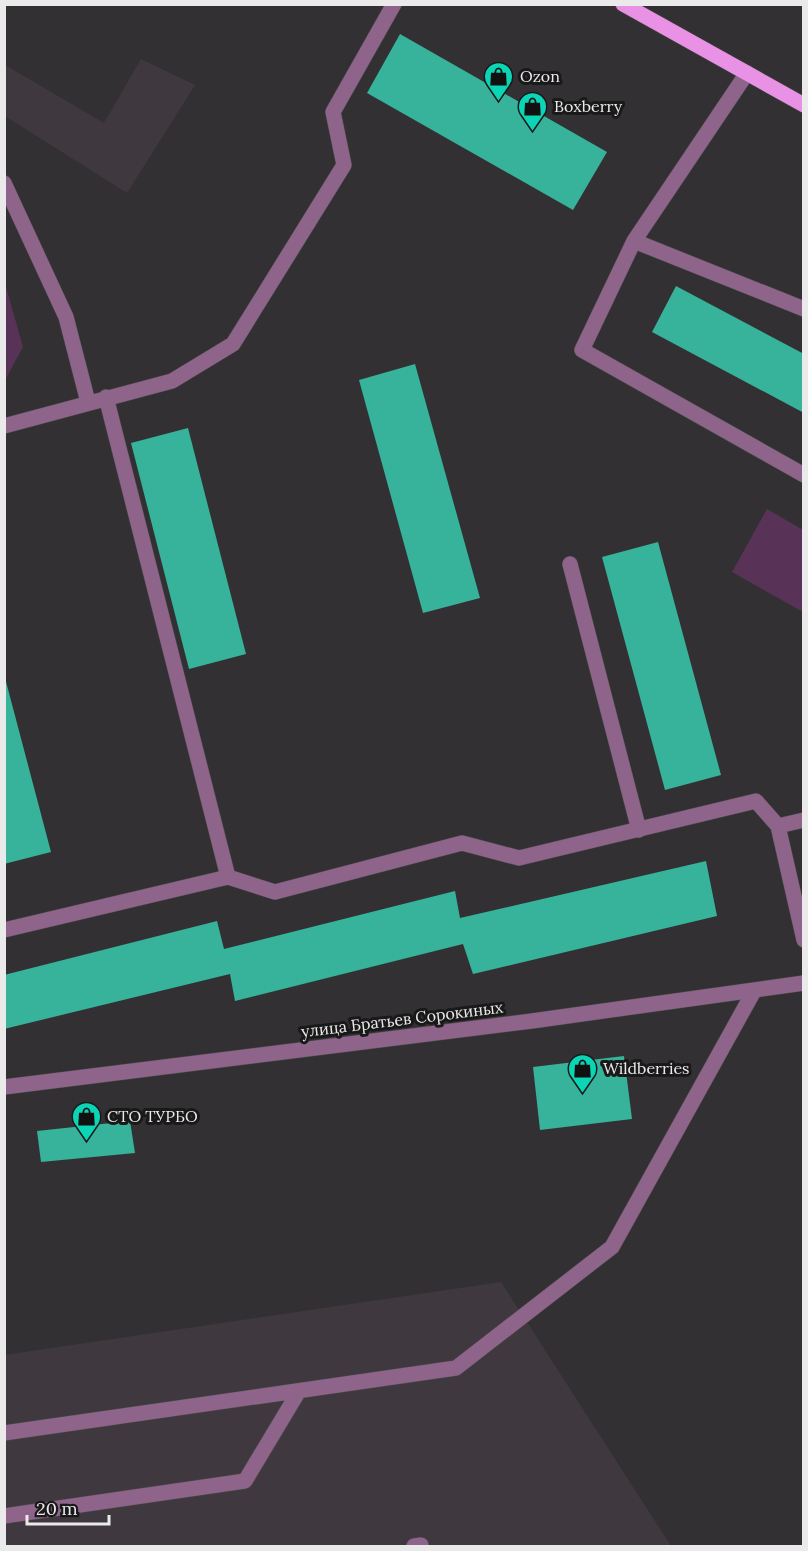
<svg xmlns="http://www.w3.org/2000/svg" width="808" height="1551" viewBox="0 0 808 1551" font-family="Lora,serif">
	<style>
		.built { fill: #40383f }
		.green { fill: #593357 }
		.building { fill: #36b39a }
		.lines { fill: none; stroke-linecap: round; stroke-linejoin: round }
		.minor-casing { stroke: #504e50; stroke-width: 16 }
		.major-casing { stroke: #504e50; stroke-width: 16 }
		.minor { stroke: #8e648b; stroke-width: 15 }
		.major { stroke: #e992e5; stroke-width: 15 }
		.labels { text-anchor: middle; stroke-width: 6; stroke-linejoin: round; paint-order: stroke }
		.poi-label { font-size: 16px; fill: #ebeaeb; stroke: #1a191a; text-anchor: start }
		.street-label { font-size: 16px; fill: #ebeaeb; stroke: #1a191a }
	</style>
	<rect width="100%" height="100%" fill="#333033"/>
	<path class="built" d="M141 59 195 85 127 193 5 116V65L104 123Z
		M501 1282 671 1546H5L4 1355Z"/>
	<path class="green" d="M4 280 23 347 5 380H4Z
		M767 509 803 530V612L732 572Z"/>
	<path class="building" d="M400 34 607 152 573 210 367 93Z
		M676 286 804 354V413L652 332Z
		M415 364 480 598 423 613 359 380Z
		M188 428 246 654 189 669 131 443Z
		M658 542 721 775 665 790 602 557Z
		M4 674 51 852 4 864Z
		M706 861 717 916 473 974 463 944 235 1001 230 974 4 1029V975L217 921 224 949 455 891 460 918Z
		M624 1056 632 1119 540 1130 533 1067Z
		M130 1121 135 1153 41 1162 37 1131Z"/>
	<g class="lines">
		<defs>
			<path id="minor" d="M747 73 634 241 582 350 804 475
				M4 183 66 317 88 402
				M634 241 804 309
				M4 426 172 381 233 344 344 165 333 112 394 4
				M570 564 639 830
				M804 820 778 826 804 940
				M228 877 275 892 462 843 519 858 756 801 778 826
				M4 930 228 877 106 397
				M4 1087 532 1021 804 983
				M4 1433 456 1368 612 1247 754 991
				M4 1516 245 1481 299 1391
				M414 1546 421 1545"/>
			<path id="major" d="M623 4 804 105"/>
		</defs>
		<use href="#minor" class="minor-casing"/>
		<use href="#major" class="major-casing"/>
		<use href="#minor" class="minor"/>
		<use href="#major" class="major"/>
	</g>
	<defs>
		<symbol id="shop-pin" viewBox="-11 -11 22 30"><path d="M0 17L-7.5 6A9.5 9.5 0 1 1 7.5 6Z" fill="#0cd5b5" stroke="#1a191a"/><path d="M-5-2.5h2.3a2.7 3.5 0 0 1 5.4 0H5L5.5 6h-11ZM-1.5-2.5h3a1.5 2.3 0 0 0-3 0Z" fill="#111"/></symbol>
	</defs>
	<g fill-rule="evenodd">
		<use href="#shop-pin" x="482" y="60" width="33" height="45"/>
		<use href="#shop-pin" x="516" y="90" width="33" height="45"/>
		<use href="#shop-pin" x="566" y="1052" width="33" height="45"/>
		<use href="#shop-pin" x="70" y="1100" width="33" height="45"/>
	</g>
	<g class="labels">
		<g class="poi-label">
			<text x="520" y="82">Ozon</text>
			<text x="554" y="112">Boxberry</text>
			<text x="603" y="1074">Wildberries</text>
			<text x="107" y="1122">СТО ТУРБО</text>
		</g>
		<g class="street-label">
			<text transform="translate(402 1019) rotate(-7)" y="6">улица Братьев Сорокиных</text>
		</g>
	</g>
	<rect width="808" height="1551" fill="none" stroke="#ebeaeb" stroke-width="12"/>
	<path d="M27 1515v9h82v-9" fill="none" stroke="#ebeaeb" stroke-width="3"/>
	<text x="36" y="1515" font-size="18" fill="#ebeaeb" stroke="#1a191a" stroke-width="4.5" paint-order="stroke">20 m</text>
</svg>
